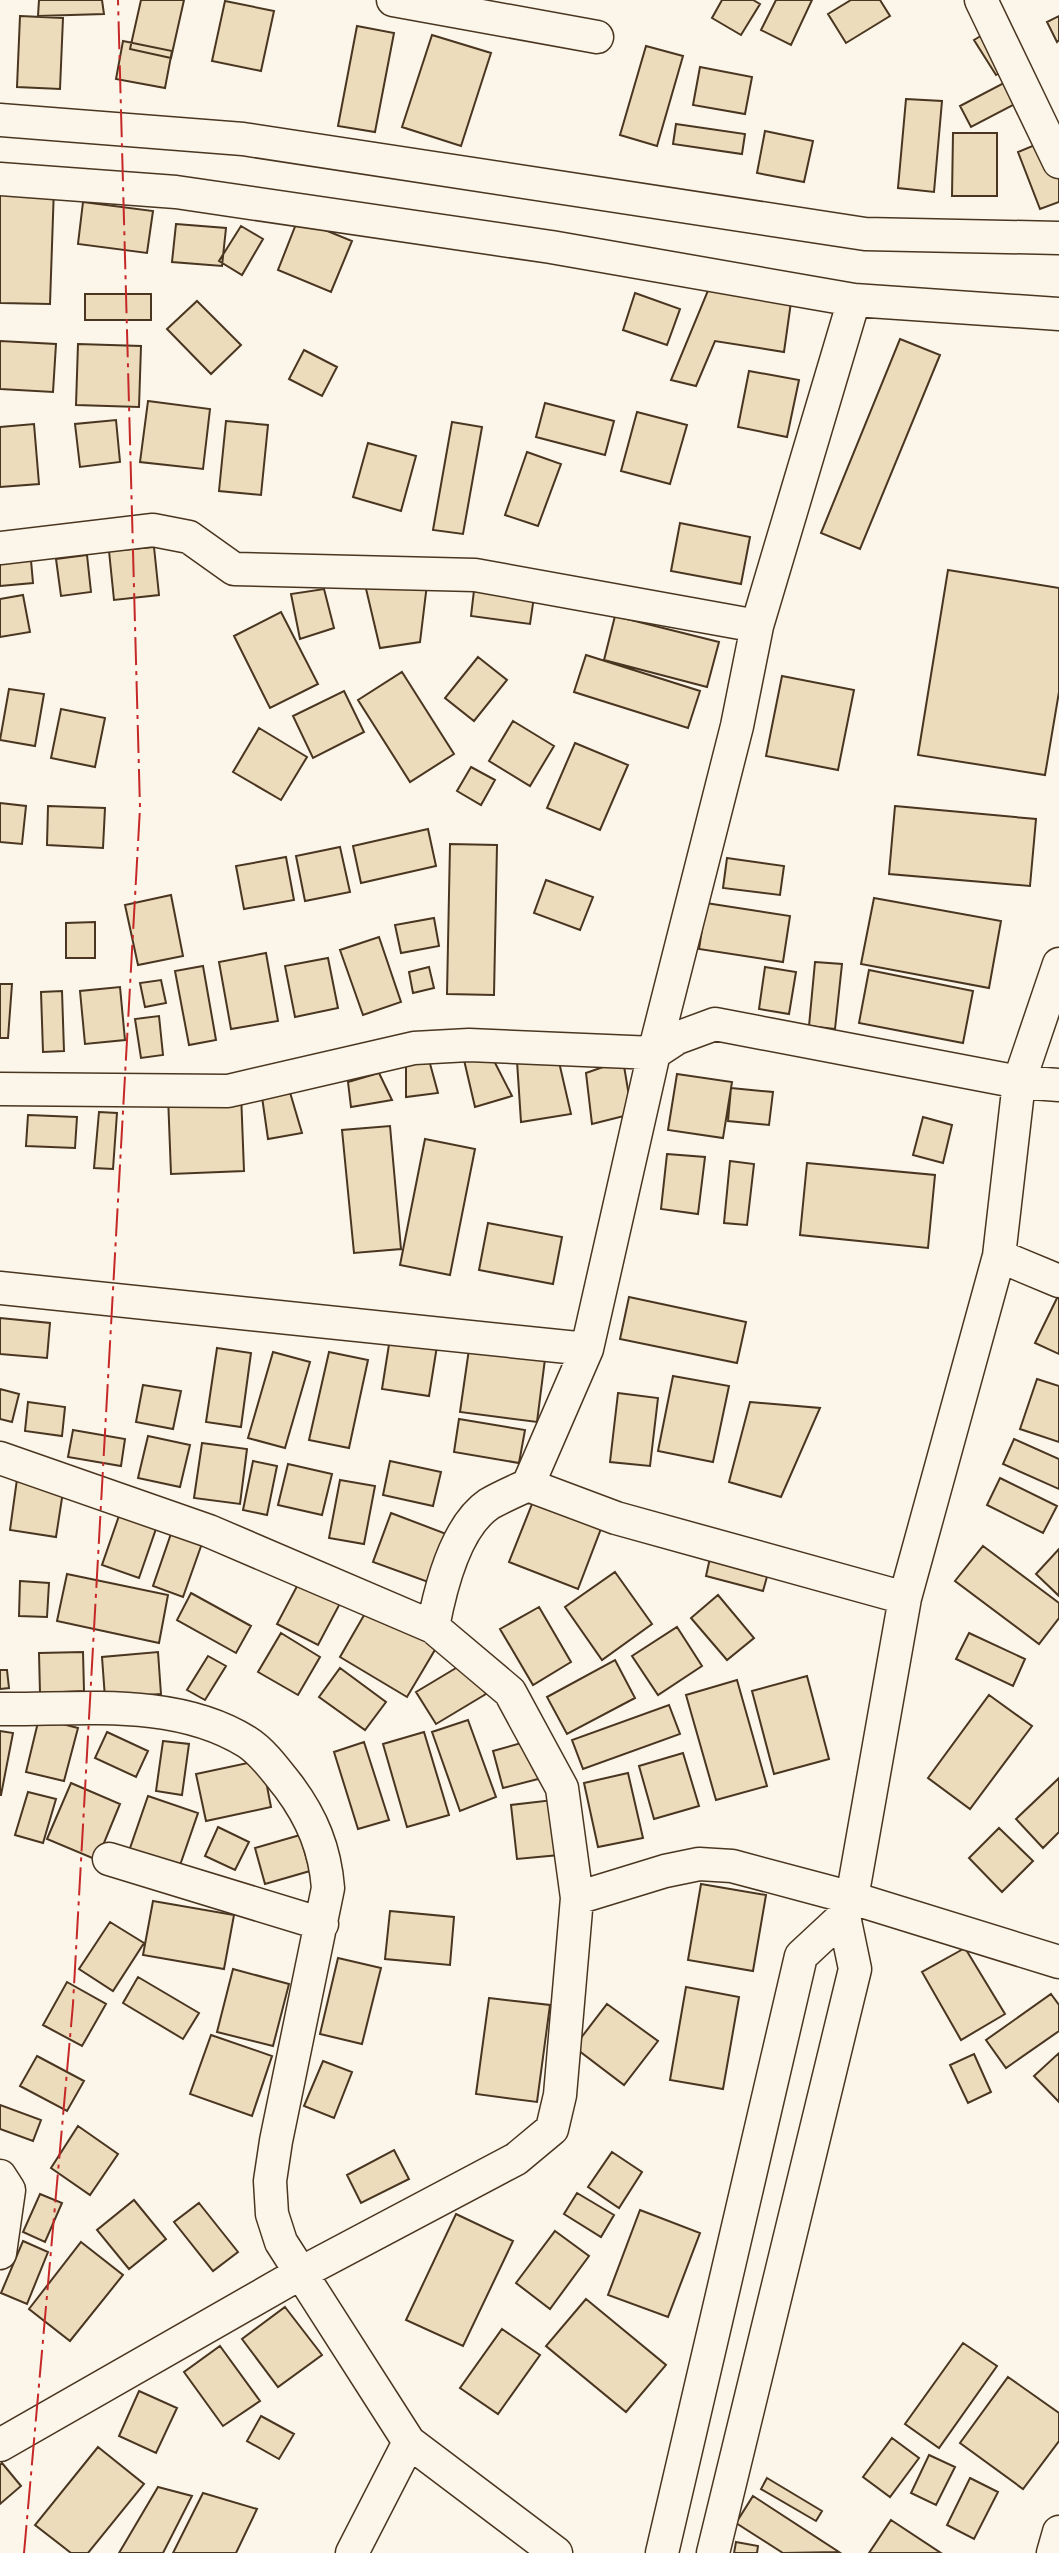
<svg xmlns="http://www.w3.org/2000/svg" width="1059" height="2553" viewBox="0 0 1059 2553" font-family="Karla,sans-serif">
	<style>
		.building { fill: #ecdcbc; stroke: #4a3520; stroke-width: 2 }
		.lines { fill: none; stroke-linecap: round; stroke-linejoin: round }
		.minor-casing { stroke: #4a3520; stroke-width: 35 }
		.minor { stroke: #fbf6e9; stroke-width: 32 }
		.power { stroke: #c62828; stroke-width: 2; stroke-dasharray: 28 6 4 6; stroke-linecap: butt }
	</style>
	<rect width="100%" height="100%" fill="#fbf6e9"/>
	<path class="building" d="M39 0H102L104 14 38 16Z
		M141 0H184L171 58 130 49Z
		M722 0H753L760 4 741 35 712 18Z
		M776 0H812L791 45 761 30Z
		M851 0H880L890 16 846 43 828 14Z
		M225 1 274 11 261 71 212 61Z
		M20 16 63 18 60 89 17 87Z
		M1059 16V40L1057 42 1047 22Z
		M357 26 394 33 375 132 338 126Z
		M997 26 1019 61 996 75 974 40Z
		M432 35 491 53 461 146 402 127Z
		M123 41 172 51 165 88 116 79Z
		M646 46 683 56 657 146 620 135Z
		M700 67 752 77 745 114 693 105Z
		M1019 75 1030 96 971 127 960 106Z
		M906 99 942 101 934 192 898 188Z
		M676 124 745 134 742 154 673 144Z
		M765 131 813 141 804 182 757 173Z
		M953 133H997V196H952Z
		M1059 135V202L1040 209 1018 152Z
		M0 185 54 187 50 304 0 303Z
		M83 202 153 211 147 253 78 244Z
		M298 219 352 241 331 292 278 270Z
		M176 224 226 228 222 266 172 262Z
		M241 226 263 239 242 275 219 261Z
		M709 288 791 302 784 352 715 341 696 386 671 380Z
		M635 293 680 309 667 345 623 330Z
		M85 294H151V320H85Z
		M197 301 241 345 211 374 167 329Z
		M900 339 940 355 860 549 821 533Z
		M0 341 56 344 53 392 0 389Z
		M78 344 141 346 139 407 76 405Z
		M304 350 337 367 322 396 289 379Z
		M749 371 799 380 787 437 738 427Z
		M148 401 210 409 203 469 140 462Z
		M545 403 614 421 605 455 536 437Z
		M637 412 687 425 670 484 621 471Z
		M116 420 120 462 80 467 75 424Z
		M226 421 268 425 261 495 219 491Z
		M452 422 482 427 463 534 433 530Z
		M34 424 39 484 0 487V427Z
		M368 443 416 456 401 511 353 497Z
		M527 452 561 464 538 526 505 515Z
		M680 523 750 537 741 584 671 571Z
		M154 547 159 595 114 600 109 551Z
		M30 549 33 583 0 586V552Z
		M87 555 91 592 61 596 56 559Z
		M948 570 1059 588V692L1045 775 918 755Z
		M363 576 427 584 420 642 380 648Z
		M475 582 535 590 530 624 471 616Z
		M324 589 334 628 300 639 291 594Z
		M23 595 30 632 0 637V599Z
		M281 612 318 684 270 708 234 636Z
		M615 616 719 642 707 687 604 660Z
		M586 655 700 691 688 728 574 692Z
		M478 657 507 680 474 721 445 698Z
		M402 672 454 754 410 782 358 700Z
		M782 676 854 690 838 770 766 756Z
		M9 689 44 694 35 746 0 740Z
		M344 691 364 732 313 758 293 716Z
		M61 709 105 718 95 767 51 758Z
		M513 721 554 746 530 786 489 761Z
		M259 728 307 757 281 800 233 772Z
		M575 743 628 765 600 830 547 808Z
		M471 767 495 780 481 805 457 791Z
		M0 803 26 806 22 844 0 842Z
		M48 806 105 808 103 848 47 845Z
		M895 806 1036 819 1030 886 889 874Z
		M428 829 436 866 361 883 353 846Z
		M450 844 497 845 494 995 447 994Z
		M340 847 350 892 305 901 296 856Z
		M286 857 294 900 244 909 236 866Z
		M727 858 784 866 780 895 723 888Z
		M546 880 593 897 580 930 534 913Z
		M171 895 183 956 138 965 125 905Z
		M874 898 1001 921 989 988 861 964Z
		M706 903 790 916 783 962 699 949Z
		M434 918 439 946 401 953 395 925Z
		M95 922V958H66V923Z
		M379 937 401 1002 363 1015 340 950Z
		M266 953 278 1021 231 1029 219 962Z
		M328 958 338 1008 295 1017 285 966Z
		M815 962 842 964 835 1029 809 1026Z
		M203 966 216 1040 189 1045 175 971Z
		M429 967 434 988 413 993 409 972Z
		M765 967 796 972 789 1014 759 1009Z
		M869 970 973 991 963 1043 859 1023Z
		M161 980 166 1003 145 1007 140 983Z
		M0 984H12L8 1038H0Z
		M120 987 125 1040 85 1044 80 991Z
		M62 991 64 1051 43 1052 41 992Z
		M159 1016 163 1055 141 1058 135 1019Z
		M491 1055 512 1096 475 1107 464 1060Z
		M429 1060 438 1093 406 1097V1065Z
		M623 1060 632 1114 592 1124 586 1073Z
		M517 1061 559 1062 571 1114 521 1122Z
		M379 1073 392 1100 351 1107 348 1082Z
		M677 1074 732 1082 723 1138 668 1130Z
		M731 1088 773 1092 769 1125 728 1121Z
		M289 1089 302 1133 268 1139 262 1097Z
		M241 1093 244 1171 171 1174 168 1096Z
		M99 1112 117 1113 113 1169 94 1168Z
		M28 1115 77 1117 75 1148 26 1146Z
		M923 1117 952 1125 943 1163 913 1155Z
		M390 1126 401 1249 354 1253 342 1130Z
		M425 1139 475 1149 450 1275 400 1265Z
		M667 1154 705 1157 698 1214 661 1209Z
		M730 1161 754 1164 747 1225 724 1223Z
		M807 1163 935 1175 928 1248 800 1235Z
		M488 1223 562 1237 553 1284 479 1270Z
		M1058 1296 1059 1297V1354L1035 1343Z
		M629 1297 746 1322 737 1363 620 1339Z
		M0 1318 50 1323 47 1358 0 1354Z
		M390 1338 437 1346 429 1396 382 1389Z
		M217 1348 251 1353 241 1427 206 1422Z
		M469 1349 545 1359 537 1422 460 1412Z
		M273 1352 310 1362 285 1448 248 1438Z
		M329 1352 368 1360 349 1448 309 1440Z
		M673 1376 729 1386 713 1462 658 1451Z
		M1037 1379 1059 1386V1442L1020 1429Z
		M143 1385 181 1391 173 1429 136 1422Z
		M0 1389 19 1394 12 1422 0 1419Z
		M618 1393 658 1398 650 1466 610 1462Z
		M28 1402 65 1407 62 1436 25 1431Z
		M750 1402 820 1408 781 1497 729 1482Z
		M459 1419 525 1430 519 1463 454 1452Z
		M73 1430 125 1439 121 1466 68 1457Z
		M148 1436 190 1445 180 1487 138 1478Z
		M1014 1439 1059 1459V1489L1003 1464Z
		M202 1443 247 1449 240 1504 194 1498Z
		M253 1461 277 1466 267 1515 243 1510Z
		M390 1461 441 1472 433 1506 383 1495Z
		M288 1464 332 1474 322 1515 278 1505Z
		M1000 1478 1057 1506 1043 1533 987 1505Z
		M17 1479 64 1485 56 1537 10 1530Z
		M340 1480 375 1486 364 1544 329 1538Z
		M534 1499 602 1526 578 1589 509 1562Z
		M121 1510 158 1523 139 1578 102 1565Z
		M391 1513 449 1535 431 1583 373 1562Z
		M174 1525 205 1535 183 1597 153 1586Z
		M983 1546 1059 1603V1618L1039 1644 955 1581Z
		M1059 1549V1596L1036 1574Z
		M710 1558 768 1573 763 1591 706 1576Z
		M615 1572 652 1624 602 1660 565 1607Z
		M304 1573 345 1594 318 1645 277 1624Z
		M67 1574 168 1595 159 1643 57 1621Z
		M20 1581 49 1583 47 1617 19 1616Z
		M191 1593 251 1626 236 1653 177 1620Z
		M718 1595 754 1638 727 1660 691 1618Z
		M371 1603 439 1643 407 1697 340 1657Z
		M539 1607 571 1662 533 1685 500 1629Z
		M677 1627 702 1666 658 1695 632 1656Z
		M281 1633 320 1657 298 1695 258 1672Z
		M969 1633 1025 1659 1013 1686 956 1659Z
		M83 1652 84 1691 40 1693 39 1653Z
		M158 1652 161 1694 105 1698 102 1657Z
		M208 1656 226 1666 205 1700 187 1690Z
		M615 1660 635 1698 567 1734 547 1697Z
		M466 1662 486 1694 436 1724 416 1692Z
		M340 1668 386 1702 365 1730 319 1697Z
		M0 1670H7L9 1688 0 1689Z
		M807 1676 829 1759 774 1774 752 1691Z
		M737 1680 767 1786 716 1800 686 1695Z
		M989 1695 1032 1726 970 1809 928 1778Z
		M669 1705 680 1734 583 1769 572 1740Z
		M39 1718 78 1728 64 1781 26 1772Z
		M468 1720 496 1797 460 1811 432 1732Z
		M0 1731 13 1733 1 1795H0Z
		M107 1732 148 1751 136 1777 95 1758Z
		M424 1732 449 1815 407 1827 383 1744Z
		M532 1740 542 1778 503 1788 493 1751Z
		M163 1741 189 1744 182 1795 156 1791Z
		M364 1742 389 1820 358 1829 334 1752Z
		M683 1753 699 1806 654 1819 639 1766Z
		M262 1760 271 1807 206 1821 196 1774Z
		M628 1773 643 1838 598 1847 584 1783Z
		M1059 1778V1832L1043 1848 1016 1819Z
		M71 1783 120 1804 97 1860 47 1839Z
		M28 1792 56 1799 43 1843 15 1835Z
		M148 1796 198 1813 178 1871 128 1854Z
		M553 1800 559 1855 517 1859 511 1805Z
		M218 1827 249 1842 235 1870 205 1856Z
		M999 1828 1033 1861 1002 1892 969 1858Z
		M300 1835 310 1871 265 1884 255 1848Z
		M701 1884 766 1895 753 1971 688 1960Z
		M153 1901 234 1915 224 1969 143 1955Z
		M390 1911 454 1917 450 1965 385 1959Z
		M110 1922 144 1943 113 1991 79 1969Z
		M965 1948 1005 2014 961 2040 922 1972Z
		M338 1958 381 1968 362 2044 320 2034Z
		M233 1969 289 1984 273 2046 217 2032Z
		M138 1977 199 2013 183 2039 123 2003Z
		M67 1982 106 2004 82 2046 43 2025Z
		M686 1987 739 1997 723 2089 670 2080Z
		M1051 1994 1059 2005V2031L1006 2068 986 2040Z
		M489 1998 550 2005 537 2102 476 2094Z
		M607 2004 658 2041 624 2085 574 2047Z
		M211 2035 272 2056 252 2116 190 2094Z
		M1059 2053V2102L1034 2076Z
		M974 2054 991 2092 968 2103 950 2065Z
		M37 2056 84 2081 67 2111 20 2086Z
		M323 2061 352 2072 334 2118 304 2106Z
		M0 2105 41 2120 33 2141 0 2129Z
		M78 2126 118 2154 90 2195 51 2168Z
		M394 2150 409 2179 361 2203 347 2175Z
		M612 2152 642 2172 619 2208 588 2187Z
		M577 2193 614 2215 601 2237 564 2214Z
		M40 2194 62 2203 45 2242 23 2232Z
		M134 2200 166 2239 129 2269 97 2230Z
		M199 2203 238 2252 213 2271 174 2222Z
		M640 2210 700 2233 668 2317 608 2295Z
		M456 2214 513 2241 463 2346 406 2320Z
		M555 2231 589 2256 550 2309 516 2283Z
		M23 2241 48 2252 27 2304 1 2293Z
		M81 2242 123 2275 70 2341 29 2309Z
		M586 2299 666 2365 626 2412 546 2346Z
		M285 2307 322 2355 278 2387 242 2339Z
		M502 2329 540 2355 498 2414 460 2388Z
		M963 2343 997 2366 939 2448 905 2424Z
		M220 2346 260 2401 223 2426 184 2372Z
		M1008 2377 1059 2413V2441L1023 2489 960 2443Z
		M139 2391 177 2408 156 2453 119 2436Z
		M261 2416 294 2434 279 2459 247 2441Z
		M892 2438 919 2458 890 2497 863 2477Z
		M98 2447 144 2484 88 2553H71L35 2525Z
		M929 2455 955 2467 936 2505 911 2493Z
		M2 2463 21 2486 0 2504V2465Z
		M767 2478 822 2511 816 2521 761 2489Z
		M970 2478 998 2492 974 2539 947 2525Z
		M158 2487 192 2496 163 2553H119Z
		M203 2493 257 2509 236 2553H173Z
		M753 2496 839 2552 783 2553 736 2523Z
		M891 2520 941 2553H869Z
		M736 2542 758 2546 757 2553H734Z"/>
	<g class="lines">
		<defs>
			<path id="minor" d="M393 0 597 37
				M981 0 1059 162
				M0 120 243 139 865 234 1059 238
				M0 179 176 192 551 247 854 300 1059 314
				M0 548 153 530 189 537 234 569 475 575 757 626
				M0 1089 228 1091 414 1048 469 1045 654 1053 677 1038 715 1024 1019 1082 1059 1085
				M999 1256 1059 1281
				M0 1288 587 1349 654 1053 737 726 757 626 854 300
				M587 1349 528 1485 616 1518 905 1598
				M0 1458 209 1531 433 1627 510 1692 562 1788 577 1898 560 2095 552 2129 516 2159 299 2274 0 2445
				M433 1627C440 1590 455 1527 489 1504 501 1497 515 1491 528 1485
				M0 1709C81 1710 175 1697 247 1742 263 1752 277 1772 289 1787 312 1818 325 1849 328 1888L276 2141 270 2181 272 2214 281 2242 409 2442
				M109 1859 322 1924
				M577 1898 665 1871 699 1864 732 1866 852 1898 1059 1962
				M844 1916 852 1898 905 1598 999 1256 1019 1082 1059 964
				M0 2176 9 2190 0 2253
				M352 2553 409 2442 556 2553
				M662 2553 801 1956 844 1916 855 1969 713 2553
				M1053 2553 1059 2532"/>
		</defs>
		<use href="#minor" class="minor-casing"/>
		<use href="#minor" class="minor"/>
		<path class="power" d="M24 2553 73 2004 140 808 118 0"/>
	</g>
</svg>
